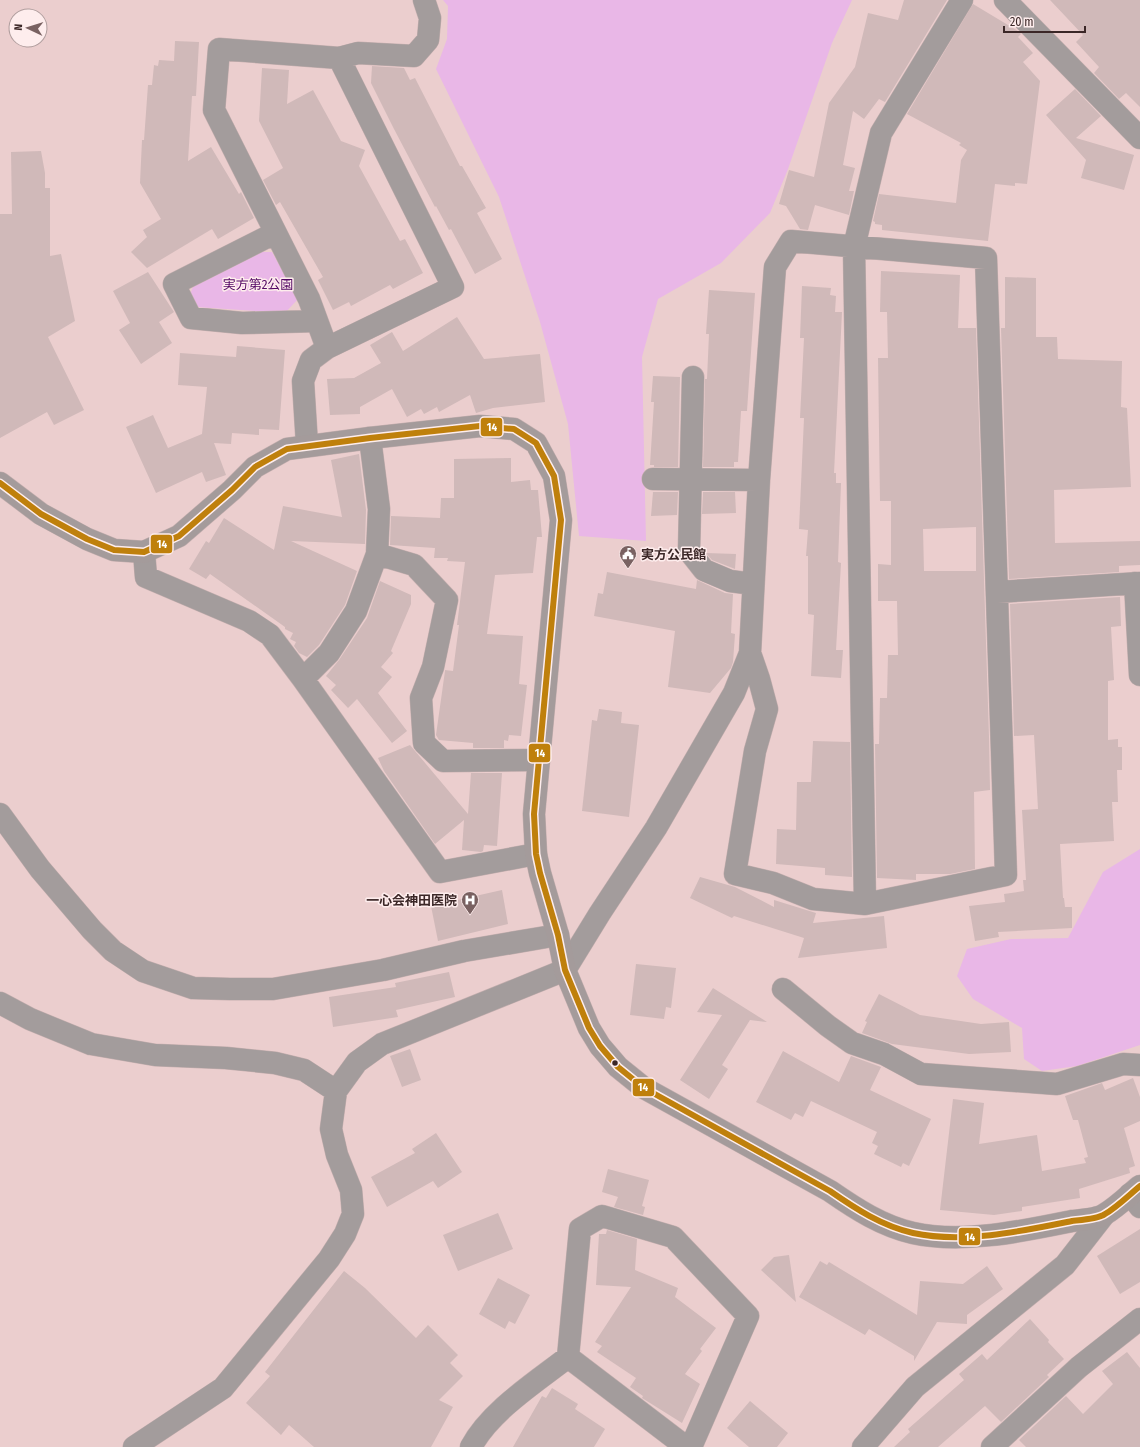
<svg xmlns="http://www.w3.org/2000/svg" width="1140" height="1447" viewBox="0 0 1140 1447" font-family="'Fira Sans Condensed','Noto Sans JP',sans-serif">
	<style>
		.green { fill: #e9b7e7 }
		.building { fill: #d0b9b9; fill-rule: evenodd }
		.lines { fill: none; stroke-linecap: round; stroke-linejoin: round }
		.street-casing { stroke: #c5afaf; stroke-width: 23 }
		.secondary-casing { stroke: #c5afaf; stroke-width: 23 }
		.street { stroke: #a39c9c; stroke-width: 22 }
		.secondary { stroke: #a49b9b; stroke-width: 22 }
		.bus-1-casing { stroke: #feeded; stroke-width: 9 }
		.bus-1 { stroke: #bf800c; stroke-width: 6 }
		.bus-dot { fill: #3b2727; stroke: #feeded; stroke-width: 1.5 }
		.labels { text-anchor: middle; stroke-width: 3; stroke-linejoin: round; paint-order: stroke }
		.park-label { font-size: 13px; fill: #530864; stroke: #feeded }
		.poi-label { font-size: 13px; font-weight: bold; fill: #3b2727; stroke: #feeded; text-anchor: start }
		.line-badge { stroke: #feeded; stroke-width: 1.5 }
		.badge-label { font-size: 11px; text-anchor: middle; font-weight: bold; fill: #fff }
	</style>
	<rect width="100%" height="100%" fill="#ebcece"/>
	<path class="green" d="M443 0H852L832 43 788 169 770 213 721 263 658 299 642 357 646 541 579 536 568 424 540 322 499 197 436 69 447 39 448 6Z
		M260 252H272L298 299 285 313 197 307 190 295 194 284Z
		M1140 849V1045L1077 1066 1042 1071 1024 1059 1022 1028 973 999 957 976 967 949 1011 939 1068 938 1103 872Z"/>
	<path class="building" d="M904 0H947L885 102 879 99 864 119 853 111 843 165 855 168 849 191H854L849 215 815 205 808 230 800 229 786 206 779 204 789 170 814 177 829 103 855 67 868 13 898 20Z
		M1050 0H1140V107L1126 93 1119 99 1094 73 1099 67 1076 42 1083 35Z
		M973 4 1018 31 1021 34 1018 37 1033 53 1023 62 1040 81 1027 184 1015 183V186L995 184 988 241 882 230V225L875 224V222L873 221 879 194 956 203 961 160 967 150 959 145 961 143 907 114Z
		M175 41 199 42 196 96H192L188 161 211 147 239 194 241 192 254 218 218 239 212 229 147 268 131 252 147 237 143 230 161 219 140 183 142 140H144L148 85H152L154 65 158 66 159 60 174 61Z
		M372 66 404 68 410 80 415 78 460 166H462L486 208 477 213 502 259 475 274 451 229 449 230 436 206 435 207 394 129 371 83Z
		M262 68 289 70 287 104 313 90 341 141 365 150 359 166 400 241 405 239 423 273 393 289 390 285 351 306 349 302 333 310 318 280 323 277 280 202 276 205 263 180 283 168 259 121Z
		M1075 89 1101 116 1076 138 1134 155 1124 190 1081 178 1086 160 1046 115Z
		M41 151 45 173V188H50V256L61 254 75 321 48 337 84 410 54 425 47 412 0 438V214H12L11 152Z
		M881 271 960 275 958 328H976L989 737 990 790 974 792 975 869 950 874H916V880L877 878 875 744H879L880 698H887L888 655H898L897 601H878V564L891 565V501H880L878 358H888L887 312H880ZM976 527V571H924L923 529Z
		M148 272 174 312 159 322 172 343 141 364 119 330 130 323 113 291Z
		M1005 277 1036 278V337H1057L1058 359 1122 361 1121 407 1127 408 1131 487 1054 490 1055 543 1140 541V565L1119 566V572L1009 579 1001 328H1005Z
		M802 286 831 288 830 295 836 296 835 312H842L834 473H836V483H841L838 562 841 563 836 650H843L841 678 811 676 814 615 808 614V556H806L808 530 799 529 804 418H800L804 338H800Z
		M709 290 755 293 747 411H741L738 462H734V467H703L705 379H707L709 334H706Z
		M457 317 484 359 540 354 545 402 493 408 476 413 470 395 439 412 437 407 424 414 421 409 407 417 392 389 360 407V414L330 415 327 379 354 378 381 363 370 345 392 332 403 351Z
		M237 346 285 350 279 430 259 429V435L232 433 231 444 214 443 226 475 206 482 202 472 156 493 126 427 153 415 168 448 202 434 207 387 178 385 180 353 236 357Z
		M653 376 680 377 678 467H654V465H650L654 402H651Z
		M359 454 366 510 365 544 291 541 357 571 345 605 319 645 307 657 299 653 294 646 296 642 290 639 293 633 285 629V627L210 574 206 579 189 569 206 541 209 543 224 518 274 550 283 506 342 517 331 460Z
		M511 458V482L530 480 531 490H538L542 537H537L533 573 495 575 487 634 523 636 519 684 527 685 521 736 509 735 508 741 504 740V748H473V743L439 740 436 735 445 671V670L453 671 459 625H457L465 562 447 561 448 558H434L435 548 390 545 391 516 440 518 441 498H454V459Z
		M653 492H678L677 515 651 516Z
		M703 492H735L736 513 702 514Z
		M706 553 736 554 735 569 712 560Z
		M607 572 696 589 697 580 725 593 733 594 731 633 735 634 733 662 731 668 710 693 668 687 675 631 594 616 598 593 603 594Z
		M380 581 411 595V604L391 651 393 653 381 667 392 677 378 693 407 731 392 743 357 699 348 708 331 690 336 685 326 676 339 660 367 618Z
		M1120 597 1121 626 1111 627 1114 680 1108 681V740L1118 739V747H1122V770H1117L1118 802H1112L1114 841 1060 844 1063 898H1064L1065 907H1072V928L998 932 999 937 975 941 969 906 1005 902 1004 894 1024 891 1023 880H1026L1022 810 1038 809 1034 735 1014 736 1010 604Z
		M599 709 622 712 621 723 639 725 629 817 582 811 592 720 597 721Z
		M813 741 850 742 852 877 825 875V868L776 864 777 829 796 830 797 782H811Z
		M410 745 468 814 471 773H502L497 846 484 845 483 851 481 852 462 850 464 820 435 844 384 771 378 758Z
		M700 877 735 887 774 907V900L816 913 813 923 884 916 887 948 798 958 804 938 734 916 732 918 690 898Z
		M502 890 508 924 438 941 431 906Z
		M636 964 676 968 671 1008 666 1007 664 1019 630 1015Z
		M449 972 455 997 396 1010 398 1017 333 1027 329 997 396 987 395 983Z
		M713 988 767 1022 750 1020 722 1065 728 1069 709 1099 680 1080 722 1015 697 1012Z
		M879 994 920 1015 981 1024 1009 1022 1011 1052 969 1054 892 1044 862 1033 867 1022 865 1021Z
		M410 1049 421 1080 402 1087 390 1056Z
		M783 1051 839 1082 851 1056 881 1067 870 1090 931 1119 909 1166 903 1163 901 1167 874 1154 878 1146 872 1143 877 1132 811 1101 803 1117 795 1113 791 1120 756 1102Z
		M1133 1078 1140 1097V1121L1124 1128 1135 1166 1129 1168 1130 1173 1079 1189 1080 1198 1022 1207V1211L994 1215 940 1210 953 1099 984 1103 979 1144 1037 1135 1042 1171 1086 1163 1084 1158 1088 1157 1078 1120H1073L1065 1096 1102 1083 1105 1090Z
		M436 1133 462 1172 438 1188 433 1181 387 1207 371 1177 415 1153 412 1149Z
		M608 1169 649 1180 642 1206 645 1207 643 1215 614 1207 618 1197 602 1192Z
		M498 1213 513 1249 458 1271 443 1235Z
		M1140 1229V1282L1120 1294 1097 1256Z
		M607 1230 637 1239 635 1270 678 1288 675 1297 716 1328 700 1349 702 1351 685 1374 700 1384 682 1423 642 1398 643 1396 630 1387 636 1378 597 1352 602 1346 595 1342 631 1287 596 1285 599 1234H606Z
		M789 1255 796 1302 761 1270 774 1257Z
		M820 1261 827 1265 829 1262 917 1315 920 1281 963 1284 987 1266 1003 1289 967 1315V1324L937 1322 914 1361V1356L869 1329 865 1335 799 1297Z
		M344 1271 365 1288 416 1338 428 1325 458 1355 450 1363 463 1376 439 1400 453 1407 431 1447H314L289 1425 281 1435 246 1403 270 1376 265 1372Z
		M498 1278 530 1295 515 1324 509 1321 505 1329 479 1314Z
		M1030 1319 1049 1340 1048 1342 1064 1359 1047 1375 1049 1377 1001 1422 985 1406 938 1447H894L910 1432 908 1429 964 1380 959 1374 982 1354 987 1360Z
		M1127 1352 1140 1368V1447H1026L1019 1440 1066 1396 1083 1414 1113 1384 1102 1371Z
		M552 1388 578 1404 575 1409 605 1429 594 1447H513L542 1396 546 1398Z
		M750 1401 788 1433 777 1447H749L727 1428Z"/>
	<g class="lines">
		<defs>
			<path id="street" d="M1005 0 1140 138
				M339 58 358 53 414 56 428 40 430 18 424 0
				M275 233 174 284 191 318 242 323 317 321
				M693 377 689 551 704 570 730 581 753 584
				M307 445 303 381 311 360 327 348 453 287 339 58 219 49 214 110 309 299 327 348
				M653 479 759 480
				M144 552 146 577 249 621 270 635 303 679 440 872 536 854
				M377 554 414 565 447 600 433 667 421 698 424 743 443 761 539 760
				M1135 583 1140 675
				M997 592 1140 583
				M303 679 329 653 356 611 377 554 379 509 370 438
				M0 814 40 869 92 930 113 951 143 971 193 988 230 989H273L383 970 464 951 558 935
				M865 904 854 247 881 133 962 0
				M783 989 828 1026 852 1043 884 1054 921 1074 1057 1084 1123 1064 1140 1065
				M0 1003 30 1019 91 1044 155 1055 226 1058 275 1063 304 1070 336 1091
				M1130 1194 1140 1207
				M568 1357 580 1229 602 1216 673 1237 748 1316 691 1447
				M134 1447 223 1388 329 1259 345 1234 353 1214 351 1190 337 1155 331 1129 336 1091 357 1062 382 1044 565 970 600 913 656 828 734 693 750 653 759 480 775 267 791 241 986 258 1006 875 865 904 813 899 773 883 735 874 755 751 767 709 759 679 750 653
				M471 1447C490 1411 536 1382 568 1357L686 1447
				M863 1447 915 1387 1065 1265 1104 1215
				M992 1447 1079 1367 1140 1319"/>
			<path id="secondary" d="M0 483 41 514 87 539 114 550 144 552 179 536 232 490 255 467 287 449 370 438 480 426 514 429 536 443 554 476 561 520 534 814 536 854 540 873 558 935 565 970 589 1028 600 1046 618 1067 644 1088 830 1191C856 1209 882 1226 913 1233 963 1244 1023 1231 1072 1221 1081 1220 1098 1219 1105 1214 1117 1207 1129 1195 1140 1186"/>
		</defs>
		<use href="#street" class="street-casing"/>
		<use href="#secondary" class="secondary-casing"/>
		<use href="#street" class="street"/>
		<use href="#secondary" class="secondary"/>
		<defs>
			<path id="bus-1" d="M0 483 41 514 87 539 114 550 144 552 179 536 232 490 255 467 287 449 370 438 480 426 514 429 536 443 554 476 561 520 534 814 536 854 540 873 558 935 565 970 589 1028 600 1046 618 1067 644 1088 830 1191C856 1209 882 1226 913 1233 963 1244 1023 1231 1072 1221 1081 1220 1098 1219 1105 1214 1117 1207 1129 1195 1140 1186"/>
		</defs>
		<use href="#bus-1" class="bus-1-casing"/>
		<use href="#bus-1" class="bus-1"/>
	</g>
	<defs>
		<symbol id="civic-pin" viewBox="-11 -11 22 30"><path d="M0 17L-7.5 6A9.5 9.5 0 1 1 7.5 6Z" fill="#796161" stroke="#feeded"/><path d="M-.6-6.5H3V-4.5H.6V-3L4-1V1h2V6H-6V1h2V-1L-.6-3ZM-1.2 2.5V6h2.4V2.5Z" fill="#fff"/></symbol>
		<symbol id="hospital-pin" viewBox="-11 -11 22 30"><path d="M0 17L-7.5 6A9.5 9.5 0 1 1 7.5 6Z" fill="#796161" stroke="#feeded"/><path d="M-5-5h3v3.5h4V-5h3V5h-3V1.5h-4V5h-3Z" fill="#fff"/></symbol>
	</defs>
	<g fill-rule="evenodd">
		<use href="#civic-pin" x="618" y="544" width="20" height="27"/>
		<use href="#hospital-pin" x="460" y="890" width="20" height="27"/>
	</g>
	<circle class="bus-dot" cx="615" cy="1063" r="3.5"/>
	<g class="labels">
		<g class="park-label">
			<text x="258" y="289">実方第2公園</text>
		</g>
		<g class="poi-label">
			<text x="641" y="559">実方公民館</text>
			<text x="457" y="905" text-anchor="end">一心会神田医院</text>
		</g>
	</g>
	<g class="line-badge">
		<rect x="480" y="417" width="23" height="20" rx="4" fill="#bf800c"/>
		<rect x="150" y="534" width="23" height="20" rx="4" fill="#bf800c"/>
		<rect x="528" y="743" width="23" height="20" rx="4" fill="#bf800c"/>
		<rect x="632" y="1078" width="23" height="19" rx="4" fill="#bf800c"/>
		<rect x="958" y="1227" width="23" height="19" rx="4" fill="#bf800c"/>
	</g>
	<g class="badge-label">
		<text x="492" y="431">14</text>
		<text x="162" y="548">14</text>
		<text x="540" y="757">14</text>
		<text x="643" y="1091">14</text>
		<text x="970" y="1241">14</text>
	</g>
	<g transform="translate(28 28) rotate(274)"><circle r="19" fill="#feeded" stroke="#b09e9e"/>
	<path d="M0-3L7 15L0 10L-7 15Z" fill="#796161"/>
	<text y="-6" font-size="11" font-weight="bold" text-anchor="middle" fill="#3b2727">N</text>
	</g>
	<path d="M1004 26v6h81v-6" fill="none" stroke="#3b2727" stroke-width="2"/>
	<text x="1010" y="26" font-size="12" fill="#3b2727" stroke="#feeded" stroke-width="3" paint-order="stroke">20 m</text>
</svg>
